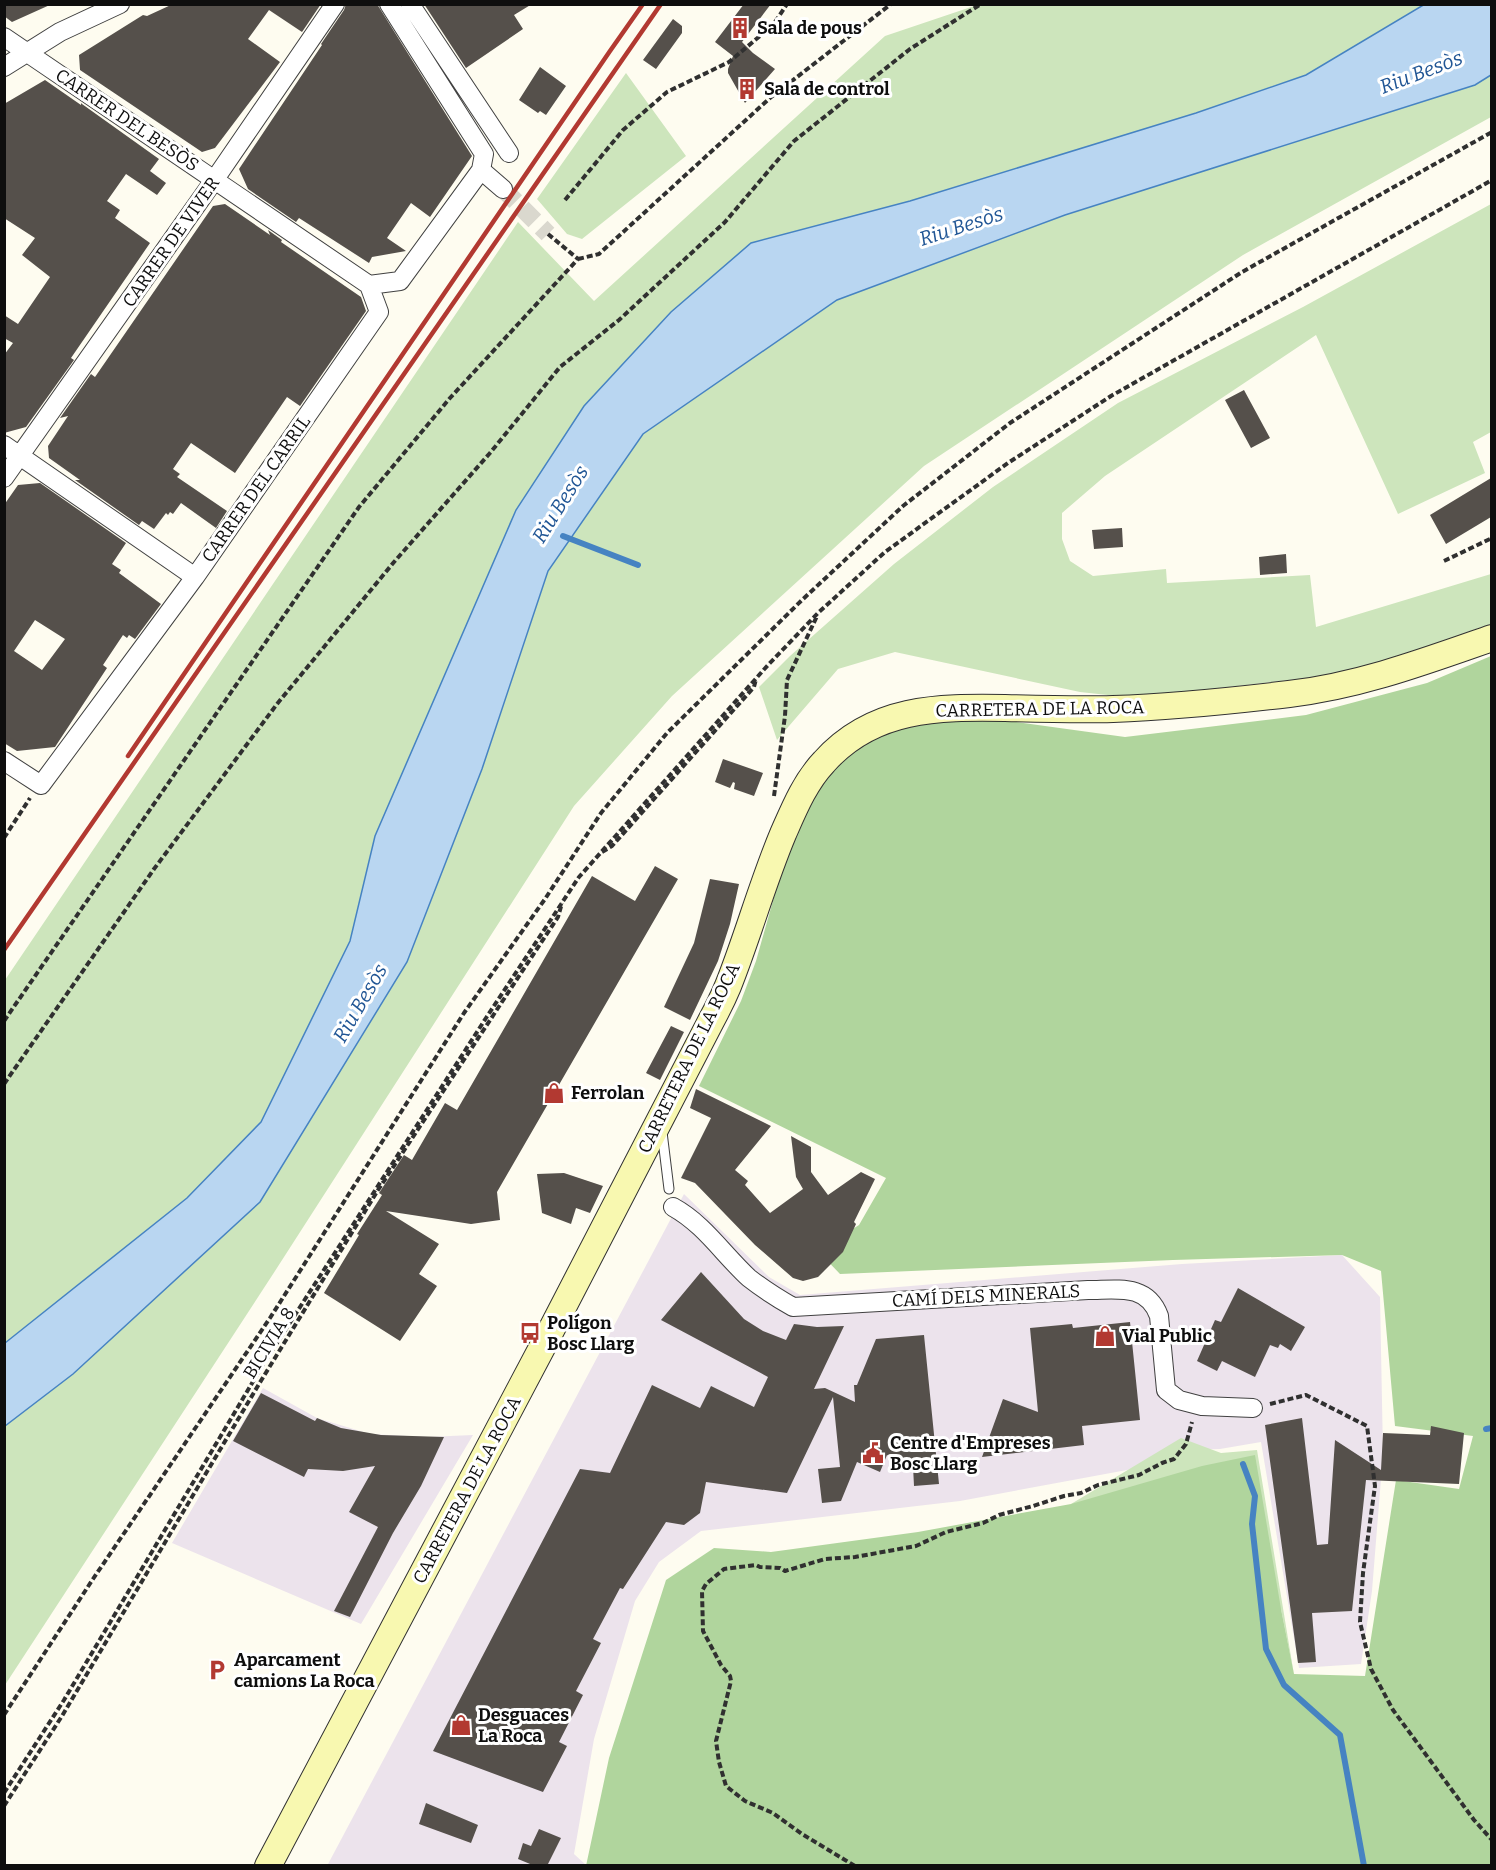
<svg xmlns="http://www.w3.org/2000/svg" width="1496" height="1870" viewBox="0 0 1496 1870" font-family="Bitter,serif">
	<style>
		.industrial { fill: #ece3ec }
		.green { fill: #cde5bc }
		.forest { fill: #b0d59d }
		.water { fill: #b9d6f1; stroke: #4683c2; stroke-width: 1.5 }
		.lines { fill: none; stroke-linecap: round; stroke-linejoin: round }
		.stream { stroke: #4683c2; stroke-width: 6 }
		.building { fill: #55504b; fill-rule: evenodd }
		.street-tunnel { stroke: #dad8ce; stroke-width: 18; stroke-dasharray: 18 9; stroke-linecap: butt }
		.lane-casing { stroke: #414141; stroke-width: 11 }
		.street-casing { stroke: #414141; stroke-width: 20 }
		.secondary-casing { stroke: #303030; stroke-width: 28 }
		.path { stroke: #303030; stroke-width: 4; stroke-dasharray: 6 3; stroke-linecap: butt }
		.lane { stroke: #fff; stroke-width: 9 }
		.street { stroke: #fff; stroke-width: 18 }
		.secondary { stroke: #f8f8b0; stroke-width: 26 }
		.rail { stroke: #b23931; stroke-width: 4.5 }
		.labels { text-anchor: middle; stroke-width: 6; stroke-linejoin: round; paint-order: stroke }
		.poi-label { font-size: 18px; font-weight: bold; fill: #0e0e0e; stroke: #fff; text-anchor: start }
		.street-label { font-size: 18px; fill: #0e0e0e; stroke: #fff }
		.water-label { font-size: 20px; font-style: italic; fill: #215695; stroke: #fff }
	</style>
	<rect width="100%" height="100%" fill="#fefcf0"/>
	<path class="industrial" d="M684 1194 769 1277 800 1295 1182 1264 1342 1255 1380 1297 1383 1454 1372 1591 1361 1664 1299 1668 1261 1442 1220 1449 1190 1450 1154 1465 960 1501 701 1531 659 1562 635 1601 594 1739 574 1854 586 1865 327 1866Z
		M263 1388 317 1418 370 1434 427 1437 473 1435 361 1624 172 1543Z"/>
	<path class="green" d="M977 5H1425L1306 75 1196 113 910 201 751 243 476 604 375 836 350 941 261 1122 187 1198 5 1343V980L518 222 594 301 885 36Z
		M626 73 686 156 582 239 567 234 537 199Z
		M1491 75V117L1243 255 924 466 672 696 574 806 275 1271 5 1685V1426L73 1374 260 1202 407 962 482 769 548 571 643 434 837 300 1065 215 1475 85Z
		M1491 204V432L1473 442 1485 473 1398 514 1316 335 1105 476 1062 513V539L1070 561 1093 576 1166 569 1167 583 1310 575 1316 627 1491 574V624L1350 673 1135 698 1080 692 895 652 838 669 777 740 759 687 790 656 894 564 993 487 1118 403 1303 307Z
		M1181 1438 1221 1453 1257 1450 1294 1675 1281 1609 1071 1504Z"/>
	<path class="forest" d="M1491 656V1865L586 1866 609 1758 666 1580 714 1548 771 1552 918 1532 1071 1504 1202 1466 1255 1455 1281 1609 1294 1674 1365 1676 1396 1480 1459 1489 1473 1436 1395 1426 1381 1271 1342 1255 1173 1260 840 1274 818 1251 859 1225 886 1178 699 1086 741 1001 756 961 790 840 859 719 893 705 1125 737 1306 715 1427 683Z"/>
	<path class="water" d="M1425 4 1491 5V75L1475 85 1065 215 837 300 643 434 548 571 482 769 407 962 260 1202 73 1374 5 1426V1343L187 1198 261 1122 350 941 375 836 516 510 584 406 671 312 751 243 910 201 1196 113 1306 75Z"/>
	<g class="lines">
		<path class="stream" d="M563 536 638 565
			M1486 1429 1492 1428
			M1243 1464 1255 1496 1252 1524 1266 1649 1284 1685 1340 1735 1364 1866"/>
	</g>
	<path class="building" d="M4 4H52L12 22 4 16Z
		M173 4H321L302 32 269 10 248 39 280 62 215 148 202 152 80 70 79 55 143 15 147 16Z
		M346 4H377L472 156 430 217 411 203 387 238 406 251 372 257 369 263 299 218 296 222 248 189 239 169 322 45 321 44 344 10Z
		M424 4H532L514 15 523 29 466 68Z
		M744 4H771L742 42 753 53 775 69 745 103 728 73V69L733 56 715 42Z
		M673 19 682 26V33L656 69 643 60Z
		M540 67 566 86 546 115 540 111 538 113 519 100Z
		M45 80 81 105V103L82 104 159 159 150 171 166 183 157 195 126 174 107 201 120 210 115 218 150 243 71 358 74 360 26 427 4 433V355L13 343 4 338V315L18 324 50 277 22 255 35 238 4 218V104Z
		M225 204 270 235 268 230 282 240 281 242 361 297 366 311 300 406 287 397 235 473 191 443 173 469 180 474 177 477 227 511 216 528 181 503 173 514 170 512 168 515 166 513 154 529 142 521 139 525 75 480H80L49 458 48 446 68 416 60 418 91 374 95 377 213 206Z
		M1244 390 1270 438 1251 448 1225 400Z
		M1491 478V517L1446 544 1430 515Z
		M40 483 126 543 112 564 121 570 119 573 161 604 135 639 129 635 127 638 123 635 103 665 107 668 55 747 17 751 4 743V505L18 485ZM35 620 65 639 42 670 14 651Z
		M1122 528 1123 547 1094 549 1092 530Z
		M1286 554 1287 573 1260 575 1259 557Z
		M723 759 763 773 754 796 734 789 735 783 733 782 730 788 715 782Z
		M655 866 678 879 497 1192 500 1220 471 1224 386 1211 439 1244 419 1274 437 1286 400 1341 324 1293 359 1235 357 1234 382 1195 379 1193 404 1155 412 1160 445 1103 457 1110 592 876 635 901Z
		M710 879 739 884 730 924 718 961 690 1020 664 1007 694 943Z
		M671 1026 684 1032 660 1080 646 1073Z
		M696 1089 771 1126 735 1170 748 1181 745 1185 770 1213 803 1189 796 1177 791 1136 811 1147V1172L828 1195 861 1172 875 1179 854 1222 856 1224 843 1252 818 1277 803 1281 793 1278 755 1245 695 1183 681 1178 711 1118 690 1108Z
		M564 1173 603 1186 590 1213 576 1208 571 1224 542 1213 537 1174Z
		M701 1272 744 1319 763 1331 786 1340 794 1324 817 1327 844 1326 814 1389 825 1388 855 1402 854 1385H857L876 1339 924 1335 939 1484 914 1486 913 1466 887 1455 880 1472 857 1462 841 1501 822 1503 818 1469 840 1467 833 1397 787 1493 706 1482 700 1513 684 1525 666 1522 623 1589 620 1588 593 1639 601 1643 576 1691 583 1695 559 1742 567 1746 543 1792 433 1751 580 1469 610 1473 652 1385 700 1408 711 1386 754 1407 768 1377 661 1320Z
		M1238 1288 1305 1327 1291 1351 1280 1344 1278 1348 1270 1345 1255 1377 1222 1361 1217 1371 1197 1361 1215 1320 1221 1322Z
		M1130 1322 1140 1420 1082 1426 1084 1445 982 1457 1003 1399 1038 1412 1030 1328 1072 1324 1073 1328Z
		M261 1393 315 1421 317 1418 341 1428 381 1435 444 1437 421 1486 393 1533 350 1617 334 1611 378 1527 349 1512 375 1466 343 1471 308 1469 304 1477 233 1441Z
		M1302 1418 1317 1545 1328 1544 1335 1440 1381 1470 1383 1433 1430 1435 1431 1426 1464 1433 1459 1484 1366 1480 1352 1611 1312 1613 1316 1662 1298 1663 1265 1425Z
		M426 1803 478 1825 471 1843 419 1824Z
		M539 1829 561 1838 547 1866H535L518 1859 523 1843 531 1846Z"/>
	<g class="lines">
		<path class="street-tunnel" d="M503 189 548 234"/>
		<defs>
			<path id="lane" d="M662 1132 669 1189"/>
			<path id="street" d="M410 4 509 153
				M4 37 369 285
				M4 67 60 32 120 4
				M481 170 503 189
				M369 285 400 281 481 170 484 154 389 4
				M4 445 195 577
				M4 478 215 179 335 4
				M4 761 41 785 195 577 379 312 369 285
				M673 1207C704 1224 723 1254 749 1278 763 1289 777 1298 793 1307L1088 1290C1117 1290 1147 1283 1159 1316L1166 1390 1179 1400 1202 1406 1253 1408"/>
			<path id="secondary" d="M268 1866 546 1340 711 1021C717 1010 723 998 728 986 748 936 762 884 783 834 794 809 805 782 824 762 873 707 938 707 1005 708 1041 709 1077 710 1113 709 1172 707 1230 701 1289 694 1359 686 1426 661 1492 638"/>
		</defs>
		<use href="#lane" class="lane-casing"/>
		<use href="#street" class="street-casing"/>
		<use href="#secondary" class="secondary-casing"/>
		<path class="path" d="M565 200 623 130 667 92 729 62 773 25 787 4
			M548 234 578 259
			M578 259 599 254 770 98 891 4
			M1444 561 1492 538
			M774 796 785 716 787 680 817 616
			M4 838 30 798
			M602 852 612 846 754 687 756 679
			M4 1021 359 507 450 398 578 259
			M4 1084 154 869 277 704 394 562 490 453 560 367 619 320 725 222 794 141 910 49 981 4
			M1270 1404 1306 1395 1367 1426 1375 1486 1363 1573 1360 1622 1371 1669 1393 1710 1474 1820 1492 1840
			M4 1715 93 1579 270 1318 464 1013 545 899 601 813 667 733 802 600 903 506 1010 423 1242 272 1492 132
			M4 1793 64 1700 264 1363 486 1018 579 877 768 665 819 612 885 552 1008 463 1111 396 1492 180
			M4 1806 62 1716 259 1384 378 1190 558 917 562 903
			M855 1866 802 1834 773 1813 745 1801 726 1786 719 1762 716 1741 731 1681 730 1676 721 1665 703 1631 702 1591 706 1584 724 1569 756 1565 760 1567 780 1568 785 1571 825 1559 855 1557 916 1546 946 1532 983 1523 999 1515 1033 1506 1064 1496 1081 1493 1098 1485 1139 1475 1162 1463 1174 1459 1186 1444 1192 1422"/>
		<use href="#lane" class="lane"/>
		<use href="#street" class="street"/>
		<use href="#secondary" class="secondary"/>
		<path class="rail" d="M128 756 610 51 643 4
			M4 950 661 4"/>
	</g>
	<defs>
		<symbol id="building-bare" viewBox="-9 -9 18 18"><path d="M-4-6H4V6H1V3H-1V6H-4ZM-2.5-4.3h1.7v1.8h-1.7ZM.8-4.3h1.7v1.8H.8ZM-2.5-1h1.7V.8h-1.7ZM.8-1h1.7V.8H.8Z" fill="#b23931" stroke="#fff" stroke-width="2.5" paint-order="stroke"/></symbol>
		<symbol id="shop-bare" viewBox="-9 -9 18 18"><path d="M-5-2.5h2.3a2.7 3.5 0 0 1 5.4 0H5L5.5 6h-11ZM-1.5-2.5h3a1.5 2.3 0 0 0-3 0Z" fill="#b23931" stroke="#fff" stroke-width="2.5" paint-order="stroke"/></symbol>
		<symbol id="bus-bare" viewBox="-9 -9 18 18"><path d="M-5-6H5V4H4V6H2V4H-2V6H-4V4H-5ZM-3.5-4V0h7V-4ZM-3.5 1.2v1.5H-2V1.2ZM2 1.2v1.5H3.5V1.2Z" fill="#b23931" stroke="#fff" stroke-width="2.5" paint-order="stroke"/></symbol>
		<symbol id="civic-bare" viewBox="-9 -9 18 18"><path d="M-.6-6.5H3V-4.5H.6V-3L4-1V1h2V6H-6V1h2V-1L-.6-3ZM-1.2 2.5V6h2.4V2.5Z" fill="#b23931" stroke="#fff" stroke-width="2.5" paint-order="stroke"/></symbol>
		<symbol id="parking-bare" viewBox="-9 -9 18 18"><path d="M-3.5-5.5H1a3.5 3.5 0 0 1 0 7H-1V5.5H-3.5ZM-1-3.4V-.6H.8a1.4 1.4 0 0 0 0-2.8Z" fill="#b23931" stroke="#fff" stroke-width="2.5" paint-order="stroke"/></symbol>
	</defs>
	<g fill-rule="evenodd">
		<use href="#building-bare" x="725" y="13" width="30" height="30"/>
		<use href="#building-bare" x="732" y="74" width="30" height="30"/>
		<use href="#shop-bare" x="539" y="1078" width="30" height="30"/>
		<use href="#bus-bare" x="515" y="1318" width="30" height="30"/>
		<use href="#shop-bare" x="1090" y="1321" width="30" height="30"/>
		<use href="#civic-bare" x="858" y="1438" width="30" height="30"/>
		<use href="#parking-bare" x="202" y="1655" width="30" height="30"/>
		<use href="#shop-bare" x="446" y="1710" width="30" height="30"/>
	</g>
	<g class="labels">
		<g class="poi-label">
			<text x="757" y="34">Sala de pous</text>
			<text x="764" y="95">Sala de control</text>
			<text x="571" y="1099">Ferrolan</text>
			<text x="547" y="1329">Polígon<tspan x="547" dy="21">Bosc Llarg</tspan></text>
			<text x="1122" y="1342">Vial Public</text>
			<text x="890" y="1449">Centre d'Empreses<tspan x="890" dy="21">Bosc Llarg</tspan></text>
			<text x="234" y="1666">Aparcament<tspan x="234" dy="21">camions La Roca</tspan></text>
			<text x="478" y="1721">Desguaces<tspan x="478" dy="21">La Roca</tspan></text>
		</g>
		<g class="street-label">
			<text transform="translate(127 120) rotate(34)" y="6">CARRER DEL BESÒS</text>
			<text transform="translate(171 242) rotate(-55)" y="6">CARRER DE VIVER</text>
			<text transform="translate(256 489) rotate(-55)" y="6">CARRER DEL CARRIL</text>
			<text transform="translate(1040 709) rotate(-1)" y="6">CARRETERA DE LA ROCA</text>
			<text transform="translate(689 1058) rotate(-64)" y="6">CARRETERA DE LA ROCA</text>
			<text transform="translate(986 1296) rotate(-3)" y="6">CAMÍ DELS MINERALS</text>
			<text transform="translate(269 1343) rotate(-58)" y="6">BICIVIA 8</text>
			<text transform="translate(467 1490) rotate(-62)" y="6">CARRETERA DE LA ROCA</text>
		</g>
		<g class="water-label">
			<text transform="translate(1421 72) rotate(-21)" y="7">Riu Besòs</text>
			<text transform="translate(961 226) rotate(-18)" y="7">Riu Besòs</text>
			<text transform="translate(560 504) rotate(-58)" y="7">Riu Besòs</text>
			<text transform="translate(360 1003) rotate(-60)" y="7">Riu Besòs</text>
		</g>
	</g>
	<rect width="1496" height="1870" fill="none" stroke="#0e0e0e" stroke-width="12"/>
</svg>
